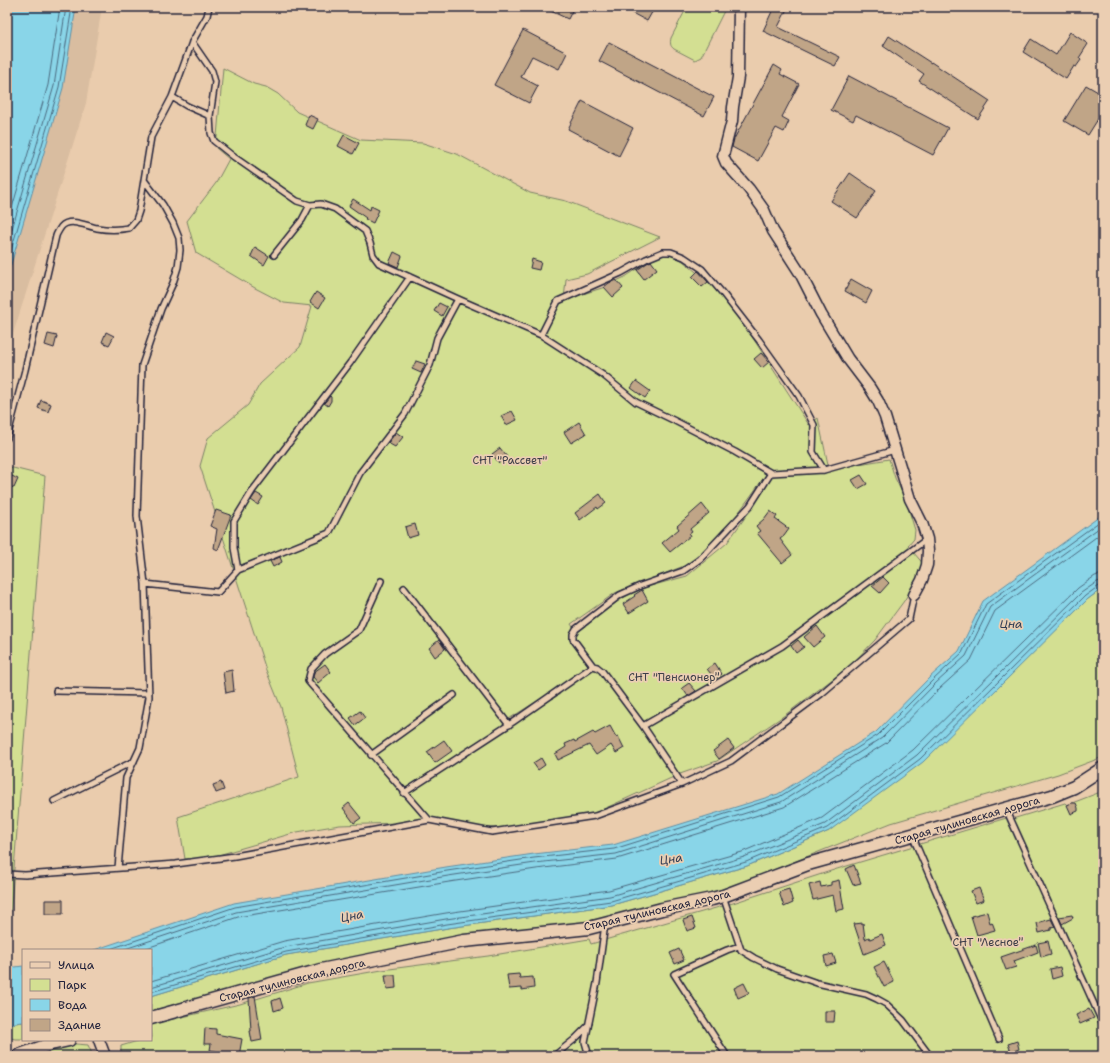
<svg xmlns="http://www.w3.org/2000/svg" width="1110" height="1063" viewBox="0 0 1110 1063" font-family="'Shantell Sans',sans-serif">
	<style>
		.built { fill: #d9bda0 }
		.green { fill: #d3df92; stroke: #7a8066; fill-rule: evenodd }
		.water { fill: #89d5e8; stroke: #608da3 }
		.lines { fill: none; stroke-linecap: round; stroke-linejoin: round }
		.shore { stroke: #4b6a80; stroke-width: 1 }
		.building { fill: #c0a587; stroke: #22223b }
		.service-casing { stroke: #22223b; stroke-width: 8 }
		.minor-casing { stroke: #22223b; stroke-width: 13 }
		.tertiary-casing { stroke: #22223b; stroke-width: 15 }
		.service { stroke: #ebceb2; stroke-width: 5 }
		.minor { stroke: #ebceb2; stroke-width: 10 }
		.tertiary { stroke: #ebceb2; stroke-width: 12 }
		.labels { text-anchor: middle; stroke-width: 3.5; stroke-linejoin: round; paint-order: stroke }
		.park-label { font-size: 11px; fill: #3d3e48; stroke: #ebceb2 }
		.street-label { font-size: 11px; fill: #22223b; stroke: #ebceb2 }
		.water-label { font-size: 12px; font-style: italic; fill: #313d55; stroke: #ebceb2 }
	</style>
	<rect width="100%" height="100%" fill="#eaccad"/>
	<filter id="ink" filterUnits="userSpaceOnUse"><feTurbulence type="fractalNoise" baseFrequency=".025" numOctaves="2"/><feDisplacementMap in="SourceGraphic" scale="8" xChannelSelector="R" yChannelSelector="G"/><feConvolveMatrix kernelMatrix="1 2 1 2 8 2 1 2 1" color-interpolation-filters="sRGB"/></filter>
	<g filter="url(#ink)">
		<path class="built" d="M7 7H102L86 103 7 353Z"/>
		<path class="green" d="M687 7H726L701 57 695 60 674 49C670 46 670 43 671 38Z
			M223 68 254 84 266 87 278 94 297 112 361 140 423 143 457 154 530 193 566 201 660 237 587 274 566 279 564 300 602 288 625 277 651 260 663 255 674 256 683 261 708 282 729 304 749 332 809 425 818 418 829 469 889 459 895 478 906 501 915 530 914 539 908 546 925 566 904 601 875 640 850 666 785 715 717 761 680 774 584 818 507 828 439 826 435 820 425 822 340 825 297 832 208 858 185 859 178 817 299 777 281 707 266 670 200 466 208 438 248 405 260 384 300 347 312 306 284 303 255 288 196 253 187 221 216 183 229 159 216 148ZM771 478 763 492 727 543 687 576 636 590 617 602 577 633 571 624 615 593 689 564 718 537 731 523 763 479ZM556 689 560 694 507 728 504 722Z
			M9 467 45 476 7 957V475Z
			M1103 588V757L1058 774 891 823 726 889 619 919 278 976 151 1011V996L286 955 448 928 612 905 747 866 829 831 1022 663 1088 599Z
			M1103 791V1056H121V1046L141 1040H151L152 1037 151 1024 240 1004 308 983 382 970 488 956 589 939 591 944 733 903 837 869 1003 819 1007 818 1009 820 1065 803 1067 805Z
			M23 1022V1039H15L7 1037V1024Z
			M65 1043 88 1045 93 1056H32Z"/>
		<path class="water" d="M7 7H76L63 88 7 278Z
			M1103 514V588L1088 599 923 762 829 831 747 866 612 905 448 928 286 955 151 996V950H94L234 903 446 867 534 854 613 845 778 794 876 732 930 677 959 651 983 601Z
			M23 966V1022L7 1024V968Z"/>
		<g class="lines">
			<path class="shore" d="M7 225 48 85 60 7
				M7 246 54 86 66 7
				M7 264 59 87 72 7
				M107 950 235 907 447 871 534 858 614 849 779 797 878 735 933 680 962 653 986 604 1103 519
				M122 950 236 912 448 876 535 863 616 854 781 802 882 738 936 683 966 656 990 607 1103 525
				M141 950 238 917 449 882 536 869 617 859 784 807 886 743 940 688 971 660 995 611 1103 532
				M151 981 284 941 446 913 609 890 742 852 822 818 913 750 1078 588 1095 576 1103 574
				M151 987 285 947 446 919 610 896 744 857 825 824 917 755 1081 593 1097 582 1103 580
				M151 992 286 952 447 924 611 901 746 862 827 828 920 759 1085 596 1099 586H1103"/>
		</g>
		<path class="building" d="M542 7H574L568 19Z
			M621 7H655L647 21Z
			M774 7H788L778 27 840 57 835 66 763 31Z
			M523 30 567 53 559 69 532 56 521 77 538 86 529 103 494 85Z
			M1070 32 1088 44 1079 58 1081 60 1076 67 1074 66 1066 79 1023 52 1031 39 1056 55Z
			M889 36 931 63V62L990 101 978 119 919 81 924 74 883 46Z
			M609 42 714 97 704 116 599 61Z
			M774 65 782 70 780 74 799 84 782 117 789 121 784 132 776 128 758 161 732 147 734 139Z
			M849 76 948 128 933 155 856 115 853 121 831 110Z
			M1086 85 1103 95V111L1088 135 1064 121Z
			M582 101 633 128 619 156 568 129Z
			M309 115 318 119 313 129 305 125Z
			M344 135 359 143 353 154 338 146Z
			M850 173 876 191 857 218 831 201Z
			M353 199 370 210 371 206 379 210 373 223 365 219 366 218 349 206Z
			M255 247 269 256 264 265 251 256Z
			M394 252 402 256 398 267 389 263Z
			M532 259 541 262 539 270 530 268Z
			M651 261 657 269 644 279 637 270 647 263Z
			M698 271 708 282 702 287 692 277Z
			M851 279 872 291 866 303 845 291Z
			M616 280 623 288 613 297 604 287 609 283Z
			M316 292 325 298 319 308 310 302Z
			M439 303 447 307 442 316 434 311Z
			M106 332 114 336 109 345 102 342Z
			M48 334 57 336 54 348 45 345Z
			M761 353 769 362 762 368 754 359Z
			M416 361 425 364 421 373 412 369Z
			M636 381 650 391 645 398 631 388Z
			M330 396 331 397V401L328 406 324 403Z
			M41 400 51 404 48 412 38 408Z
			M512 411 517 420 506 425 501 416Z
			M579 422 586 434 571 443 564 432Z
			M396 432 403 437 395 447 388 443Z
			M500 448 507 457 499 463 492 454Z
			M10 475 18 479 14 488 7 485V482Z
			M861 475 867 484 858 489 852 480Z
			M256 493 263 497 258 505 251 500Z
			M600 494 606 503 598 509 597 507 580 520 575 513Z
			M702 504 709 513 690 529 692 532 689 534 690 536 670 552 662 543 679 529 677 526Z
			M216 510 231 515 218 550 214 548 217 529 210 526Z
			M770 511 777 516 775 519 789 529 784 536 780 539 792 555 782 563 757 533 760 531 756 526 764 519Z
			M415 524 418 535 408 538 405 527Z
			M280 557 282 562 273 567 270 561Z
			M883 577 889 583 880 593 872 586Z
			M642 590 648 601 629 613 623 604 635 596 634 595Z
			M817 626 825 637 813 647 804 637Z
			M439 640 445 649 435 657 429 648Z
			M798 640 804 647 796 653 791 646Z
			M715 663 722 674 715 679 707 669Z
			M325 664 331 672 318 683 313 677 314 672Z
			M232 670 234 691 226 693 223 672Z
			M689 683 696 691 688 696 682 688Z
			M360 711 365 718 355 725 350 718Z
			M610 726 616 737 618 736 624 748 616 753 611 745 596 755 589 745 558 760 555 754 566 747 565 744 574 740 575 742 593 732 595 734Z
			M444 740 452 751 435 763 427 752Z
			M728 740 734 748 719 759 713 751Z
			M541 758 545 765 538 770 533 763Z
			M221 782 224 790 216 793 213 785Z
			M349 803 361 818 354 823 343 808Z
			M1072 803H1076L1078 808V811L1071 814 1067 805Z
			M854 865 861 883 853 885 846 869Z
			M839 880 844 909 836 911 833 895 813 900 809 885 820 882 821 887 831 885V882Z
			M979 888 984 900 976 903 971 891Z
			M789 889 793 903 784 907 779 892Z
			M45 900H63V914H45Z
			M987 912 990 923 992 922 995 930 977 935 971 916Z
			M1072 915 1073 918 1062 924 1059 917Z
			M692 917 696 928 687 931 683 920Z
			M1051 919 1055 927 1051 928V930L1039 933 1037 923Z
			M863 923 865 939 869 937 870 939 882 934 886 945 864 954 854 924Z
			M1048 941 1051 954 1041 957 1038 943Z
			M1036 945 1038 952 1014 961 1016 967 1006 970 1001 957Z
			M679 949 684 960 675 964 670 953Z
			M833 954 836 963 826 966 824 956Z
			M884 962 894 982 884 987 874 967Z
			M1060 967 1062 976 1052 979 1050 969Z
			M519 974 520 978 533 977 534 988 522 990V988L509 989 507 975Z
			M385 975H395L396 988 387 989Z
			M744 983 749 993 738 998 734 988Z
			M255 996 262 1040 252 1042 250 1031H251L249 998Z
			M280 998 283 1008 274 1011 272 1001Z
			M1089 1009 1094 1018 1080 1024 1076 1015Z
			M825 1011H835L834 1022H825Z
			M205 1028 216 1029V1034L242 1039 239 1056 210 1050 211 1044H204Z
			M1017 1041 1019 1049 1011 1052 1008 1044Z"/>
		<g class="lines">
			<defs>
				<path id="service" d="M192 42 212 71 215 82 210 116 211 133 214 141 234 157 297 201 310 205
					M172 97 187 106 210 116
					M274 255 302 220 310 205 321 204 335 209 365 231 370 243 373 255 379 263 458 299 541 335 603 375 636 402 673 420 735 452 771 473
					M541 335 558 301 621 273 646 259 663 252H671L684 257 702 269 724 295 759 340 799 396 814 425 813 452 824 470
					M7 438 25 370 56 236C57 233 59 230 61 227 70 217 86 226 97 228 108 230 118 230 129 228L136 220 139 211 144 180
					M238 570 234 548V521L253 490 350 363 410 277
					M381 581 359 630 325 654 311 669 308 681 429 820 492 832 595 816 682 784 731 761 821 694 909 619 914 595
					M145 584 218 592 238 570 329 533 360 473 405 414 430 365 437 338 458 299
					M404 588 509 725
					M593 666 573 639V634L576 629 620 595 640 586 683 571 700 559 750 506 771 473 824 470 895 450
					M56 691 149 693
					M643 726 682 784
					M371 755 454 695
					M404 793 513 722 593 666 597 667 602 671 643 726 782 646 927 539
					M54 801 134 761
					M1006 809 1103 1024
					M912 835 999 1039
					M118 868 126 778 140 748 149 697 145 584 137 516 142 365 161 309 173 283 178 267 180 250 179 238 173 223 163 205 144 180 151 137 172 97 192 42 207 16 209 7
					M7 874 25 875 176 864 235 856 429 820
					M723 896 741 950 754 958 777 969 817 983 866 994 877 999 886 1004 903 1020 930 1056
					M7 1053 15 1056
					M554 1056 575 1039 587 1027
					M589 1056 585 1042 597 983 605 924
					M727 1056 674 974 727 950 739 946"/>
				<path id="minor" d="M739 7 738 77 733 107 732 121 723 156 726 163 749 189 764 210 773 231 800 273 821 314 848 359 870 388 878 401 885 417 910 499 922 523 927 539 928 551 927 565 922 580 914 595
					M99 1040 105 1056"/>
				<path id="tertiary" d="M151 1018 321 970 464 941 589 928 662 909 712 899 723 896 808 864 1052 796 1074 787 1103 768
					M18 1056 51 1044 69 1040"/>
			</defs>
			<use href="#service" class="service-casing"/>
			<use href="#minor" class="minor-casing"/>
			<use href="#tertiary" class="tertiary-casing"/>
			<use href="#service" class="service"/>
			<use href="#minor" class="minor"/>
			<use href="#tertiary" class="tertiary"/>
		</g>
	</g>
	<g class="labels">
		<g class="park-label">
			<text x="510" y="464">СНТ "Рассвет"</text>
			<text x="674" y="681">СНТ "Пенсионер"</text>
			<text x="988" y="946">СНТ "Лесное"</text>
		</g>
		<g class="street-label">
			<text transform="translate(967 820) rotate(-16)" y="4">Старая тулиновская дорога</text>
			<text transform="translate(657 910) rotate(-13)" y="4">Старая тулиновская дорога</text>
			<text transform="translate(292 980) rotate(-14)" y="4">Старая тулиновская дорога</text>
		</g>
		<g class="water-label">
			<text x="1011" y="628">Цна</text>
			<text transform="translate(671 859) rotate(-9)" y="4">Цна</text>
			<text transform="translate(352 916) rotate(-12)" y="4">Цна</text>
		</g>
	</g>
	<rect width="1110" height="1063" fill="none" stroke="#ebceb2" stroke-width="24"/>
	<rect x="12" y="12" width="1086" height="1039" fill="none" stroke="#22223b" stroke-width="1.5" filter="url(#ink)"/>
	<rect x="22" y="949" width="130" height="92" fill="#ebceb2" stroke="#9b8982"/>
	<rect x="30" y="962" width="20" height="6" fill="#ebceb2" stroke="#9b8982"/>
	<text x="58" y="969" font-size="12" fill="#22223b">Улица</text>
	<rect x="30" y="979" width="20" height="12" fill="#d3df92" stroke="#9b8982"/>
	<text x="58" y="989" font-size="12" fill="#22223b">Парк</text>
	<rect x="30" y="999" width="20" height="12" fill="#89d5e8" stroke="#9b8982"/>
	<text x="58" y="1009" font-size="12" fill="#22223b">Вода</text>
	<rect x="30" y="1019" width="20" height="12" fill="#c0a587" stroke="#9b8982"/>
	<text x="58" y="1029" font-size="12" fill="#22223b">Здание</text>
</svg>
